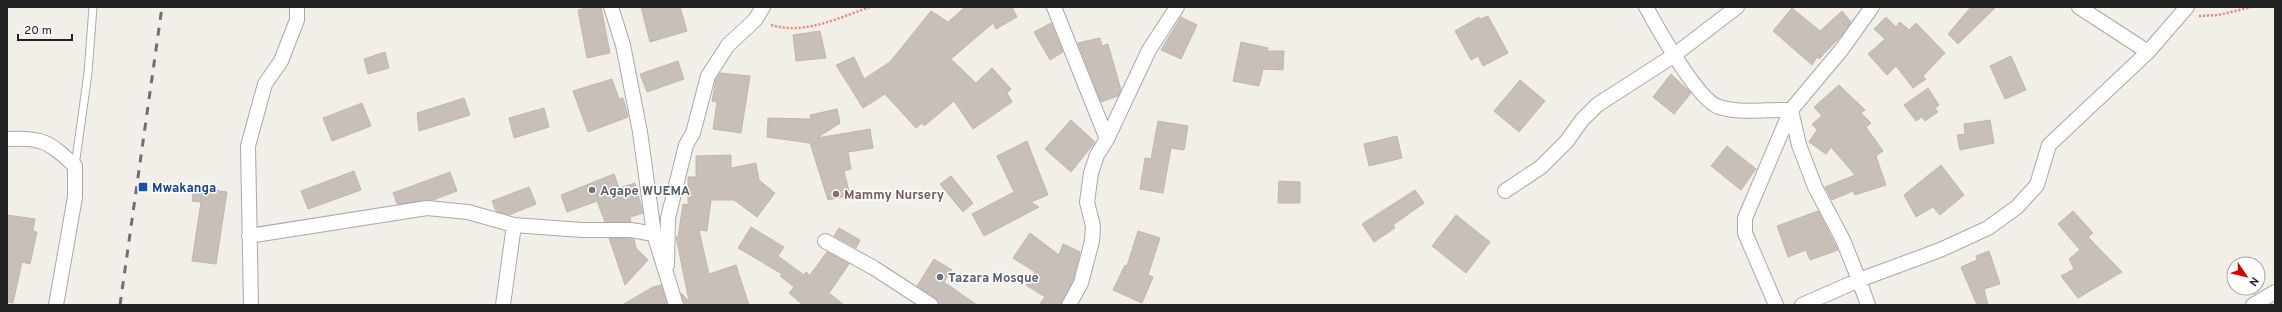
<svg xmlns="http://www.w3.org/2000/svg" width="2282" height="312" viewBox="0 0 2282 312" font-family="Overpass,sans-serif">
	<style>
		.building { fill: #c7bfb8; stroke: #c4b6ab }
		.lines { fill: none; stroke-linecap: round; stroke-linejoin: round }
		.service-casing { stroke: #a9a9a9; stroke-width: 9 }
		.minor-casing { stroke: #a9a9a9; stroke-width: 16 }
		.path { stroke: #fa8072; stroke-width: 2.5; stroke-dasharray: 2 2; stroke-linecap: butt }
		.service { stroke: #fff; stroke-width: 7 }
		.minor { stroke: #fff; stroke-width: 14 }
		.rail { stroke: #707070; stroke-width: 3; stroke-dasharray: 8 8; stroke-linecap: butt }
		.transit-dot { fill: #1a4fb4; stroke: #fff; stroke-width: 1.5 }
		.worship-dot { fill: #6b7280; stroke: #fff; stroke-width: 1.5 }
		.education-dot { fill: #8d6e63; stroke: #fff; stroke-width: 1.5 }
		.labels { text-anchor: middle; stroke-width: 3; stroke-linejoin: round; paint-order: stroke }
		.transit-label { font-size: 13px; font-weight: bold; fill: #164399; stroke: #fff; text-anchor: start }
		.worship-label { font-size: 13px; font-weight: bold; fill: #5b616d; stroke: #fff; text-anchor: start }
		.education-label { font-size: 13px; font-weight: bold; fill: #785e54; stroke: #fff; text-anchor: start }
	</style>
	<rect width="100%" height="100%" fill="#f2efe9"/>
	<path class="building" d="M591 7H601L610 53 587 58 578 10Z
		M641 7H680L687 31 650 42Z
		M965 7H1012L1017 17 996 29 993 23 951 59 976 83 992 68 1011 89 1007 93 1012 102 973 129 954 101 924 126 922 123 916 128 885 94 863 108 836 65 854 57 864 79 890 62 931 11 948 22Z
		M1971 7H1996L1958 44 1948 34Z
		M1792 8 1820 31 1842 11 1851 22 1841 36 1819 59 1817 57 1812 65 1773 31Z
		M1488 16 1508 53 1483 66 1478 56 1471 60 1455 31 1479 17 1481 19Z
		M1181 17 1197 25 1181 59 1161 50Z
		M1886 17 1896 27 1900 22 1909 30 1916 23 1945 53 1923 76 1926 79 1913 88 1896 66 1887 75 1868 54 1885 39 1874 29Z
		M1051 23 1063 52 1050 60 1034 32Z
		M820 31 826 58 796 61 793 35Z
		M1100 38 1102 46 1108 44 1121 90 1118 96 1101 102 1078 43Z
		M1241 42 1268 48 1267 51H1284L1283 70 1263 69 1259 86 1233 81Z
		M385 52 389 68 368 74 364 59Z
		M2011 56 2026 90 2005 99 1990 66Z
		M678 61 684 79 647 92 640 74Z
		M720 73 750 76 741 133 713 129 717 102 712 101 716 79Z
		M1671 74 1691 93 1674 114 1653 97Z
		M612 79 619 99 623 98 628 117 588 132 573 91Z
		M1520 80 1545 101 1519 132 1494 111Z
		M1839 85 1865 110 1861 113 1871 123 1866 127 1883 151 1876 156 1886 185 1855 195 1853 191 1832 200 1825 187 1855 175 1831 147 1826 154 1809 142 1817 130 1812 124 1822 116 1814 107Z
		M1928 88 1939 105 1935 108 1938 112 1925 121 1922 117 1916 121 1904 105Z
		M464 98 470 115 419 131 417 113Z
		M362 103 371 126 332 141 323 118Z
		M544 108 549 127 514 138 509 118Z
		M837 109 840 123 817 138 870 129 873 148 848 152 851 169 844 171 850 195 828 200 810 143 767 137 768 118 811 119 810 115Z
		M1071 120 1095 142 1071 172 1045 149Z
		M1990 120 1994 143 1960 150 1957 135 1965 134 1964 124Z
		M1158 121 1188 126 1184 150 1171 148 1163 193 1140 189 1145 158 1151 159Z
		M1397 136 1402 158 1369 166 1364 144Z
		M1027 141 1048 195 1031 202 1039 207 984 236 972 214 1014 192 997 156Z
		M1727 146 1756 169 1741 190 1711 166Z
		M731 155V168L756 163 759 180 775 193 757 217 734 200H711L707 231 699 230 709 274 736 265 749 305H684L681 293 689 301 676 237H678L683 204 688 205V177H696V156Z
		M1941 165 1964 195 1940 215 1933 207 1916 217 1904 195Z
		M354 171 361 190 308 209 301 191Z
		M450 172 457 191 433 200 397 204 393 193Z
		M614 174 619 188 635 183 643 213 630 217 631 222H605L597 201 567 212 561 195Z
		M951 176 973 203 963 212 940 184Z
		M1279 181 1300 182V203H1278Z
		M194 187 227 192 216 264 192 261 201 202 192 201Z
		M529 187 536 204 509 215 496 211 492 201Z
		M1415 190 1424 203 1393 225 1395 228 1374 242 1362 224Z
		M1818 211 1838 250 1810 260 1806 250 1788 257 1777 226Z
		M2073 211 2093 233 2088 237 2122 272 2078 298 2061 276 2074 269 2069 259 2080 250 2058 224Z
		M7 215 35 219 33 231 37 232 30 264 22 262 13 303 7 302Z
		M1456 215 1490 242 1466 273 1432 246Z
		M751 227 784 247 778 256 804 275 806 272 810 275 827 252 849 264 829 293 844 305H803L789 293 794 287 780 276 782 274 738 248Z
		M839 228 860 240 856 248 834 236Z
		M1138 231 1160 238 1148 275 1153 277 1142 303 1113 290 1125 265 1127 266Z
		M1030 233 1059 255 1063 244 1080 252 1073 280 1061 305H1039L1045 297 1026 285 1035 272 1013 258Z
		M609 238 634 239 636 248 648 260 625 285Z
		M1989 251 2000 284 1984 289 1988 305H1977L1961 267 1977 260 1976 256Z
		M934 259 952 270 944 282 977 305H939L936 298 917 286Z
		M661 285 667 305H622L653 287Z"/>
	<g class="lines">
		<defs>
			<path id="service" d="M75 166 88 73 93 7"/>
			<path id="minor" d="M611 7 623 45 640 132 654 234 676 305
				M1054 7 1107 139
				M1646 7C1657 27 1698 101 1719 107 1742 114 1767 109 1791 110L1745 218V233L1776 305
				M1872 7 1842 49 1791 110 1799 145 1815 187 1843 240 1859 280 1940 250 1988 228 2017 207 2037 185 2049 145 2148 52 2187 7
				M2079 7 2148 52
				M7 139C43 137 49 142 75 166V197L56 305
				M1505 191 1541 167 1567 141 1582 120 1597 105 1673 56 1737 7
				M249 236 427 208 468 212 514 225 582 230H631L654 234
				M825 241 874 268 931 305
				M667 265 668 218 686 145 693 133 708 76 728 45 755 20 763 7
				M251 305 248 146 265 84 281 61 297 20V7
				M503 305 514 225
				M1069 305 1081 283 1092 241 1093 226 1087 202 1091 173 1097 155 1107 139 1149 50 1177 7
				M1802 305 1859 280 1868 305
				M2253 305 2275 292"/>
		</defs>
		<use href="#service" class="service-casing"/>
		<use href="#minor" class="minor-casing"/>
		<path class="path" d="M2199 16 2218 15 2252 7
			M771 25C805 35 838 18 870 7"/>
		<use href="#service" class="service"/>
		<use href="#minor" class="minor"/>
		<path class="rail" d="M120 305 162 7"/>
	</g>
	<rect class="transit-dot" x="138" y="182" width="10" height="10" rx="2"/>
	<g class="worship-dot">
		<circle cx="592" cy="190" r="4"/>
		<circle cx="940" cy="277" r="4"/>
	</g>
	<circle class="education-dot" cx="836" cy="194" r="4"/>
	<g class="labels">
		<g class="transit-label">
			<text x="152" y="192">Mwakanga</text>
		</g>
		<g class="worship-label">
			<text x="600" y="195">Agape WUEMA</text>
			<text x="948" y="282">Tazara Mosque</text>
		</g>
		<g class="education-label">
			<text x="844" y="199">Mammy Nursery</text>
		</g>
	</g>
	<rect width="2282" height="312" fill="none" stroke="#222222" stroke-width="16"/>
	<g transform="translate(2246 276) rotate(125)"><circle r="19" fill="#ffffff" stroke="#a7a7a7"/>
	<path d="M0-3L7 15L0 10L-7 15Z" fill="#d40000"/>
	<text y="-6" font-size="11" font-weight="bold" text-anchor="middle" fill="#222222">N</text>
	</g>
	<path d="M18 34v6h54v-6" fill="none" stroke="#222222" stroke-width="2"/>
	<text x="24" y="34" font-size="12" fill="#222222" stroke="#ffffff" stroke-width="3" paint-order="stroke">20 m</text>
</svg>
